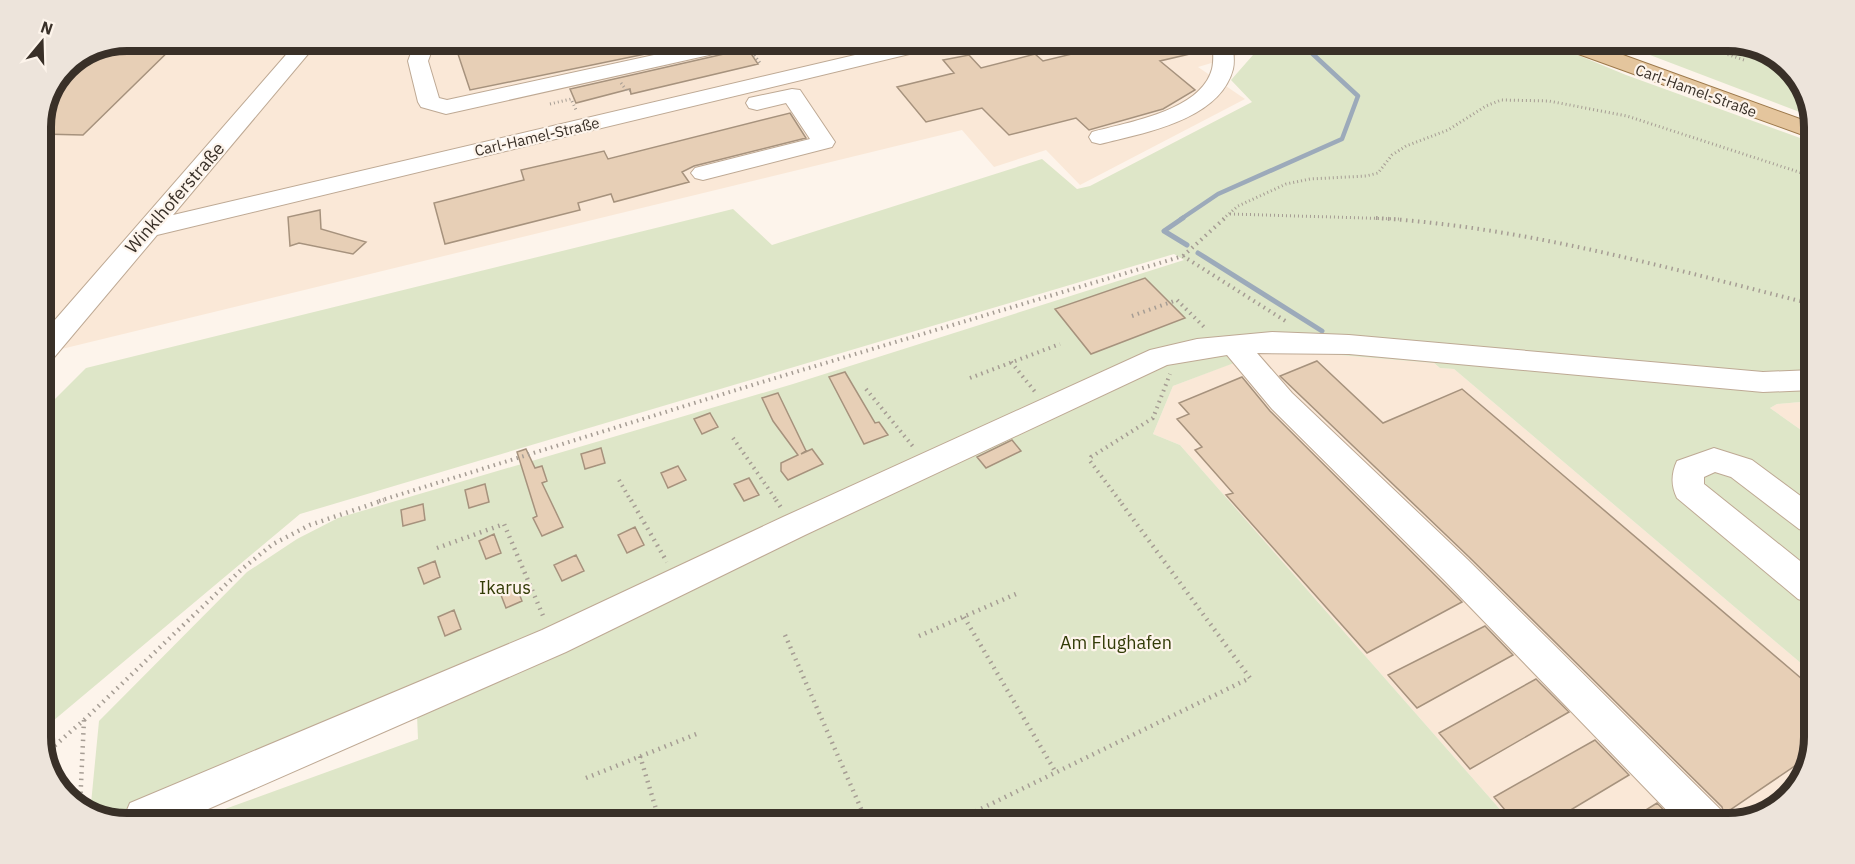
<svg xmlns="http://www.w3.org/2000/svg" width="1855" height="864" viewBox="0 0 1855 864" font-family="'IBM Plex Sans',sans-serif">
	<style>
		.industrial { fill: #fae8d7 }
		.green { fill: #dee6c8 }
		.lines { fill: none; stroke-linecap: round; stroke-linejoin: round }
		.stream-far1 { stroke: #9caaba; stroke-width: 4.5 }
		.stream { stroke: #9caaba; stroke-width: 5 }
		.building { fill: #e7cfb6; stroke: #a6927d; stroke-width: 1.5 }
		.minor-casing { stroke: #bea994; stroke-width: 2 }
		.major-casing { stroke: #9c784a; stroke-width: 2 }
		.path-far2 { stroke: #a69d94; stroke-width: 3; stroke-dasharray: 1 3; stroke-linecap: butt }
		.path-far1 { stroke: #a69d94; stroke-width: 4; stroke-dasharray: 1.5 4.5; stroke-linecap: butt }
		.path { stroke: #a69d94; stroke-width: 4.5; stroke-dasharray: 1.5 5; stroke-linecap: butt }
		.minor { fill: #fff; fill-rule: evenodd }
		.major { fill: #e4c59d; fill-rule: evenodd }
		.labels { text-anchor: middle; stroke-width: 4.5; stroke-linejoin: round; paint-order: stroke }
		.far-street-label { font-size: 15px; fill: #393028; stroke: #fdf4eb }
		.street-label { font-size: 18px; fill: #393028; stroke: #fdf4eb }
		.park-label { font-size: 18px; fill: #323b06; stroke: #fdf4eb }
		.rim { fill: none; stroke: #393028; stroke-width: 8 }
	</style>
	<rect width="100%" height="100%" fill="#fdf4eb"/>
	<path class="industrial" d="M127 41 1272 45 1198 67 1245 99 1080 185 1046 150 994 167 962 130 41 354V122L66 66Z
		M1315 353 1434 363 1440 368 1454 369 1809 670 1808 770 1776 809 1728 823H1512L1180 445 1153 434 1173 386 1256 354Z
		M1812 401 1811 437 1770 408 1777 404Z"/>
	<path class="green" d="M1285 45 1556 46 1626 75 1814 143 1812 401 1777 404 1770 408 1811 437 1809 670 1454 369 1440 368 1434 363 1315 353 1238 336 1234 363 1173 386 1153 434 1180 445 1512 823 203 817 418 739 416 691 115 817H94L90 814 99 721 247 572 297 539 338 518 793 384 1184 260 1174 254 300 514 41 731V413L86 368 733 209 772 245 1042 159 1077 189 1090 186 1252 102 1231 80 1253 55Z
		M1629 47H1761L1800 79 1812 114 1810 116Z"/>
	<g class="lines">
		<path class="stream-far1" d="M1181 219 1218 194 1342 139 1358 96 1303 45"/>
		<path class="stream" d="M1183 218 1164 231 1187 245
			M1198 253 1322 331"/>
	</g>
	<path class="building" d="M127 40 179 41 83 135 41 134V122L61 77 80 60Z
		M454 42 699 43 470 90Z
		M1109 45H1202L1203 51 1160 61 1195 90 1163 109 1089 130 1076 118 1009 135 982 108 926 122 897 87 954 73 943 60 969 55 981 68 1035 54 1043 61Z
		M746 46 758 64 631 94 630 89 576 103 570 89 737 51Z
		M790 113 806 138 694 166 682 172 689 182 614 202 611 194 578 203 580 210 445 244 434 203 524 180 521 170 604 151 608 159Z
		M320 210 321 229 366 242 353 254 299 243 290 246 288 217Z
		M1145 278 1185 318 1091 354 1055 309Z
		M1317 361 1383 423 1462 389 1809 685 1808 757 1724 814 1722 807 1469 557 1280 376Z
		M845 372 875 423 879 422 888 435 864 444 829 377Z
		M1242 377 1270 411 1462 602 1367 653 1226 495 1233 493 1195 450 1202 447 1177 419 1189 414 1179 403Z
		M778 393 806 451 801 454 812 449 823 464 788 480 781 471V463L798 455 773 421 762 398Z
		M710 413 718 427 702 434 694 419Z
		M1012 440 1021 451 986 468 977 457Z
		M601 448 605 463 585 469 581 454Z
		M526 449 535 468 542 466 547 481 542 483 563 527 542 536 533 518 537 516 517 452Z
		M678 466 686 480 668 488 661 473Z
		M749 478 759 495 744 501 734 484Z
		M485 484 489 502 469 508 465 490Z
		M423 504 425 520 403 526 401 510Z
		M635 527 644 545 627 553 618 535Z
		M494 534 501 553 486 559 479 541Z
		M576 555 584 571 562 581 554 565Z
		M435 561 440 577 424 584 418 568Z
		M515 583 522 601 506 608 499 590Z
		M454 610 461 629 445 636 438 617Z
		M1485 626 1513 655 1417 708 1388 675Z
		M1536 679 1569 712 1470 769 1439 733Z
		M1595 740 1629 775 1549 823H1516L1494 797Z
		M1657 803 1676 823H1625Z"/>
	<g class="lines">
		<defs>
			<path id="minor" d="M298 41H319L173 215 902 44H936L933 48 926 50 157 235 51 361 41 364V336Z
				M415 42H435L428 61 439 98 447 100 709 43H746L743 47 736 49 446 114 421 107 418 102 408 61Z
				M1213 45H1233C1233 52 1235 61 1233 69 1220 120 1144 133 1100 144L1092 142 1089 137 1092 132C1128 122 1201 111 1212 69 1214 61 1213 52 1213 45Z
				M792 89 800 90 835 142 832 147 703 180 695 178 691 173 695 168 810 139 786 103 757 110 749 108 746 103 749 98Z
				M1272 332 1349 335 1763 372 1812 370V390L1763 392 1349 354 1257 353 1292 393 1467 559 1720 809 1726 823H1679L1443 579 1272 409 1227 355 1167 365 805 535 566 652 190 817H124L130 803 542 630 783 517 1150 350 1197 339Z
				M1714 448 1752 460 1810 503V533L1799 529 1731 477 1715 472 1704 477V484L1810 569 1809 603 1798 599 1677 498C1671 486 1671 474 1677 461Z"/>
			<path id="major" d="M1567 46 1601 47 1814 124V139L1570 51Z"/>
		</defs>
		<use href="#minor" class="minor-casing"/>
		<use href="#major" class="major-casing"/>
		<path class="path-far2" d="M1705 47 1744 60
			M752 52 760 63
			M621 83 627 91 630 90
			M550 104 571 99 577 112
			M1230 214 1399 219
			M1223 219 1238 206 1286 184 1310 179 1366 176 1378 173 1392 155 1406 146 1448 130 1486 106 1501 100 1549 101 1627 116 1814 177"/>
		<path class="path-far1" d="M1376 218C1525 227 1668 268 1812 304
			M1183 256 1225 218
			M1132 316 1177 300 1206 329
			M1011 362 1036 393
			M970 378 1060 344
			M866 389 915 449
			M733 438 777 501
			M619 480 631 501
			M379 501 762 382 1183 256 1287 322
			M1120 501 1090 461 1091 457 1153 418 1170 374"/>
		<path class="path" d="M631 500 667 562
			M776 500 782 509
			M437 548 504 524 544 618
			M964 617 1055 771
			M785 635 866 820
			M919 636 1016 594
			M45 754 84 720 242 569 273 544 310 525 384 500
			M640 756 659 819
			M586 778 699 733
			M80 806 84 720
			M958 820 1250 678 1119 500"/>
		<use href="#minor" class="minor"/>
		<use href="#major" class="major"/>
	</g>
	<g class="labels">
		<g class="far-street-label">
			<text transform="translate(1696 91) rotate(20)" y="5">Carl-Hamel-Straße</text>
			<text transform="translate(537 137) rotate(-13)" y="5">Carl-Hamel-Straße</text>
		</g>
		<g class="street-label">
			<text transform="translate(175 198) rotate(-49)" y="6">Winklhoferstraße</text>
		</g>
		<g class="park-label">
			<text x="505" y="594">Ikarus</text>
			<text x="1116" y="649">Am Flughafen</text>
		</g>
	</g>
	<path d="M0 0H1855V864H0ZM127 51H1728A76 76 0 0 1 1804 127V737A76 76 0 0 1 1728 813H127A76 76 0 0 1 51 737V127A76 76 0 0 1 127 51Z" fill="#ede4db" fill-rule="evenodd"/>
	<path class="rim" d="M127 51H1728A76 76 0 0 1 1804 127V737A76 76 0 0 1 1728 813H127A76 76 0 0 1 51 737V127A76 76 0 0 1 127 51Z"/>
	<g transform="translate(42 42) rotate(19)" stroke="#fdf4eb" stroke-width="4.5" paint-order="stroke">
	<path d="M0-4.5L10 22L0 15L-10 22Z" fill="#393028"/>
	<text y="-9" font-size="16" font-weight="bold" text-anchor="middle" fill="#393028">N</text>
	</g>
</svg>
